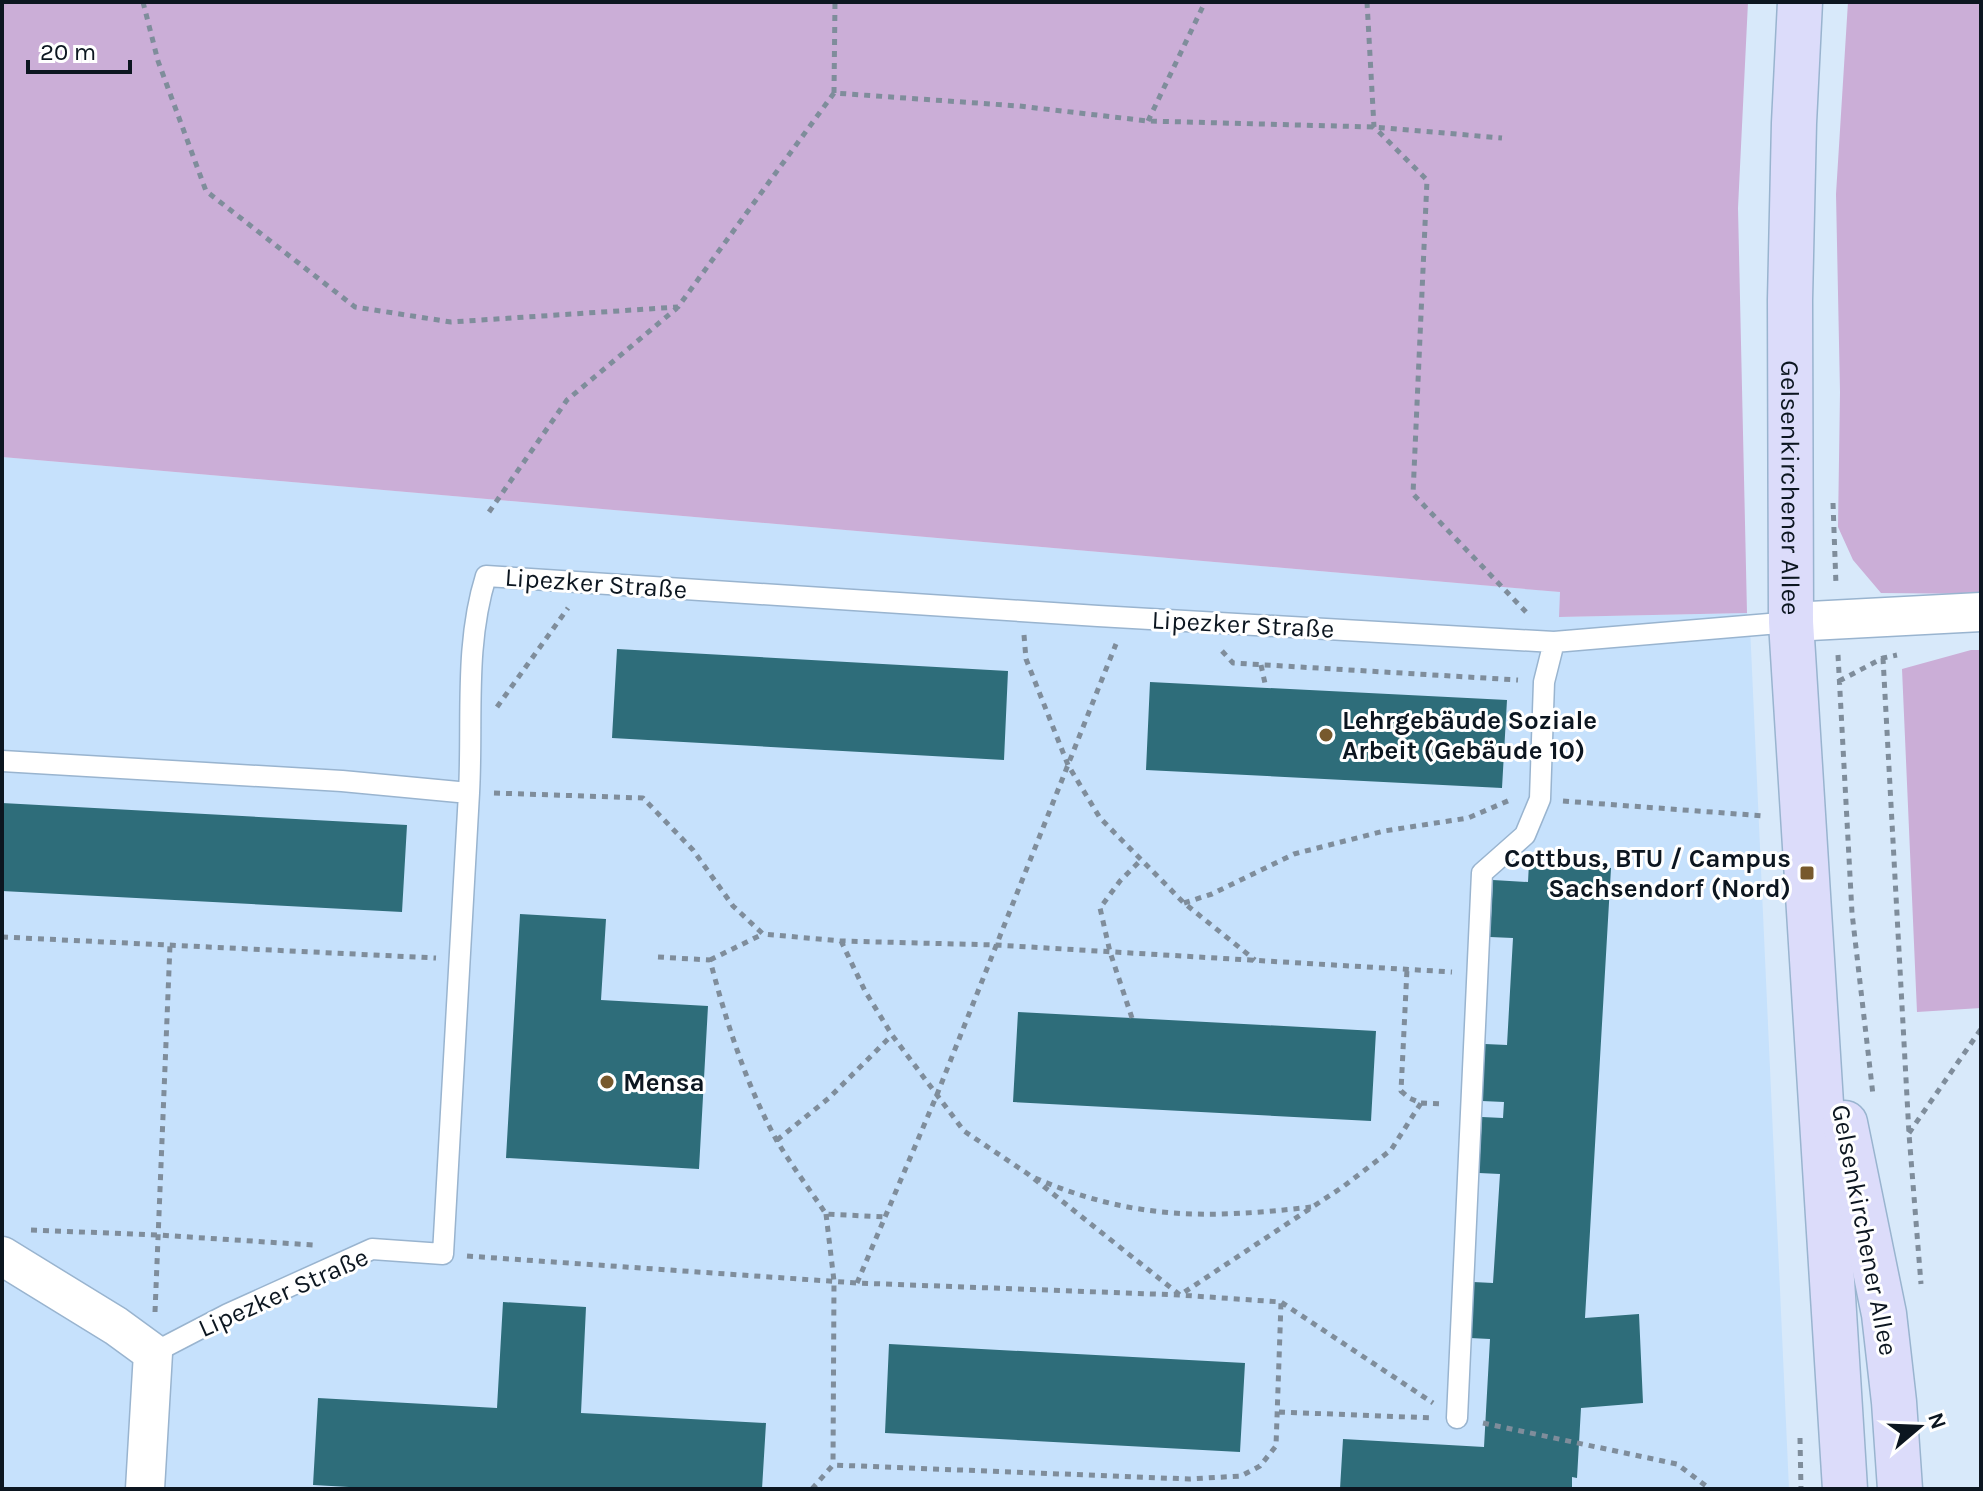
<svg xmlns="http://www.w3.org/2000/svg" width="1983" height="1491" viewBox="0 0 1983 1491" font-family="Karla,sans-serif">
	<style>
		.built { fill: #c6e1fc }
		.green { fill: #cbaed7 }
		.building { fill: #2e6d7a }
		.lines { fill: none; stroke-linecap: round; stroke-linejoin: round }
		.lane-casing { stroke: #99b4cf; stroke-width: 23 }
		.street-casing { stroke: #99b4cf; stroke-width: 41 }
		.secondary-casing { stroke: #99b4cf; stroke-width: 47 }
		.path { stroke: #7f8d9b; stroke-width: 5; stroke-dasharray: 6 6; stroke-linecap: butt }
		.lane { stroke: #fff; stroke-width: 20 }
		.street { stroke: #fff; stroke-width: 38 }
		.secondary { stroke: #dcdcfa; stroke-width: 44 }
		.poi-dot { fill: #77592d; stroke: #fff; stroke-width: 3 }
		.labels { text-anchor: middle; stroke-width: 6; stroke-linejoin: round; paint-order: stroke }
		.street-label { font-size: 26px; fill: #0c1620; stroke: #fff }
		.poi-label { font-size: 26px; font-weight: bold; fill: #0c1620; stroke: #fff; text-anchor: start }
	</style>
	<rect width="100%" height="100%" fill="#d8e9fa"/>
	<path class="built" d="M2 457 1561 592 1560 617 1747 613 1750 626 1789 1489H2Z"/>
	<path class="green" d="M2 2H1748L1738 208 1747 613 1559 617 1560 592 2 457Z
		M1848 2H1981V594L1881 593 1853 560 1838 527 1840 392 1836 194Z
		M1971 650H1981V1008L1917 1012 1902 669Z"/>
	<path class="building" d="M617 649 1008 671 1004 760 612 738Z
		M1150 682 1507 700 1502 788 1146 770Z
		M2 803 407 825 402 912 2 891Z
		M1529 863 1611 868 1585 1318 1639 1314 1643 1403 1581 1408 1577 1478 1572 1477V1489H1340L1343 1439 1484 1447 1490 1339 1470 1338 1473 1282 1493 1283 1500 1174 1479 1173 1482 1117 1503 1118 1504 1102 1482 1101 1485 1044 1507 1045 1513 938 1490 937 1493 880 1528 882Z
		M520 914 606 919 601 1000 708 1006 699 1169 506 1158Z
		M1018 1012 1376 1031 1371 1121 1013 1102Z
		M503 1302 586 1307 581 1413 766 1423 762 1489H385L313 1485 318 1398 497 1408Z
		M889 1344 1245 1363 1240 1452 885 1433Z"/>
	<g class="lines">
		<defs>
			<path id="lane" d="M2 761 342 781 469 793
				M153 1353 228 1314 372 1249 443 1254C451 1100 461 947 469 793 473 720 464 646 486 576L1098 616 1554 642 1791 622
				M1457 1418 1482 873 1525 835 1540 799 1544 682 1554 642"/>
			<path id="street" d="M1791 622 1981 612
				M2 1256 116 1326 153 1353 145 1489"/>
			<g id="secondary">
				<path id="s1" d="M1800 2 1794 123 1790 300 1791 622 1845 1489"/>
				<path d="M1845 1123 1884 1314 1894 1402 1900 1489"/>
			</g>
		</defs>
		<use href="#lane" class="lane-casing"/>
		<use href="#street" class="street-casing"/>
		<use href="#secondary" class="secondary-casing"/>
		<path class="path" d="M143 2 158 61 206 191 355 307 451 322 678 307 834 93 1019 106 1148 121 1374 127 1502 138
			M1367 2 1374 127 1427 180 1413 494 1526 612
			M834 93 835 2
			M1148 121 1205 2
			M1833 503 1836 585
			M489 512 567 400 677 308
			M1024 635 1026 659 1068 765 1100 818 1184 903 1255 960
			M1222 651 1233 663 1518 680
			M1838 655 1852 913 1873 1095
			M1883 658 1909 1134 1921 1284
			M1261 665 1266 688
			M1839 681 1883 658 1897 655
			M497 707 568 608
			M494 793 643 798 693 850 733 906 763 934 841 941 996 945 1452 972
			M1563 801 1765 816
			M1184 903 1212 894 1294 854 1384 831 1468 818 1510 800
			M2 937 436 958
			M841 941 865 991 892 1035 964 1131 1028 1174 1180 1295 1344 1186 1391 1150 1421 1103 1409 1098 1401 1091 1407 969
			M658 957 710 960C726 1021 746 1085 777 1141 792 1166 810 1190 826 1214L885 1217
			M710 960 763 934
			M1132 1018 1110 952 1100 908 1120 881 1140 861
			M1421 1103 1444 1104
			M1909 1133 1981 1029
			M777 1140 829 1098 892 1035
			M1035 1178C1133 1220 1207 1219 1311 1207
			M826 1214 834 1281 833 1465
			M31 1230 158 1235 313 1245
			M467 1256 857 1283 1180 1295 1281 1302 1433 1403
			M857 1283 936 1097 1116 644
			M155 1312 170 945
			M1279 1412 1434 1418
			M1483 1423 1677 1464 1710 1489
			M1800 1438 1801 1489
			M812 1489 833 1465 1189 1479 1241 1476 1260 1466 1276 1446 1281 1303"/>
		<use href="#lane" class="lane"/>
		<use href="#street" class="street"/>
		<use href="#secondary" class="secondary"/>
	</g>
	<g class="poi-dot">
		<circle cx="1326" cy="735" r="8"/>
		<rect x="1799" y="865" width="16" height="16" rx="4"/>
		<circle cx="607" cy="1082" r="8"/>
	</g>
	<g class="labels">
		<g class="street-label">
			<text dy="9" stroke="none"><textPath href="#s1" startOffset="486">Gelsenkirchener Allee</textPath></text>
			<text transform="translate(596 583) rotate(4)" y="9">Lipezker Straße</text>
			<text transform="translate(1243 624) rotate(3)" y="9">Lipezker Straße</text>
			<text transform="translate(1865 1230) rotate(79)" y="9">Gelsenkirchener Allee</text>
			<text transform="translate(283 1292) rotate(-24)" y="9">Lipezker Straße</text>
		</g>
		<g class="poi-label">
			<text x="1342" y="729">Lehrgebäude Soziale<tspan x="1342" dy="30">Arbeit (Gebäude 10)</tspan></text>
			<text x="1791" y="867" text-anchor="end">Cottbus, BTU / Campus<tspan x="1791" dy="30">Sachsendorf (Nord)</tspan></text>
			<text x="623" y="1091">Mensa</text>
		</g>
	</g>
	<rect width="1983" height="1491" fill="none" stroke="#0c1620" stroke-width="8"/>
	<g transform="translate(1919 1427) rotate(71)" stroke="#ffffff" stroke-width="6" paint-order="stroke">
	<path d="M0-6L14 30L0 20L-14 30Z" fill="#0c1620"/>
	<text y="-12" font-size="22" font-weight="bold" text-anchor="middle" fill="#0c1620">N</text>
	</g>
	<path d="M28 60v12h102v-12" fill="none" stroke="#0c1620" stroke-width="4"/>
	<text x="40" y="60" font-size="24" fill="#0c1620" stroke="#ffffff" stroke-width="6" paint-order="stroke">20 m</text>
</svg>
